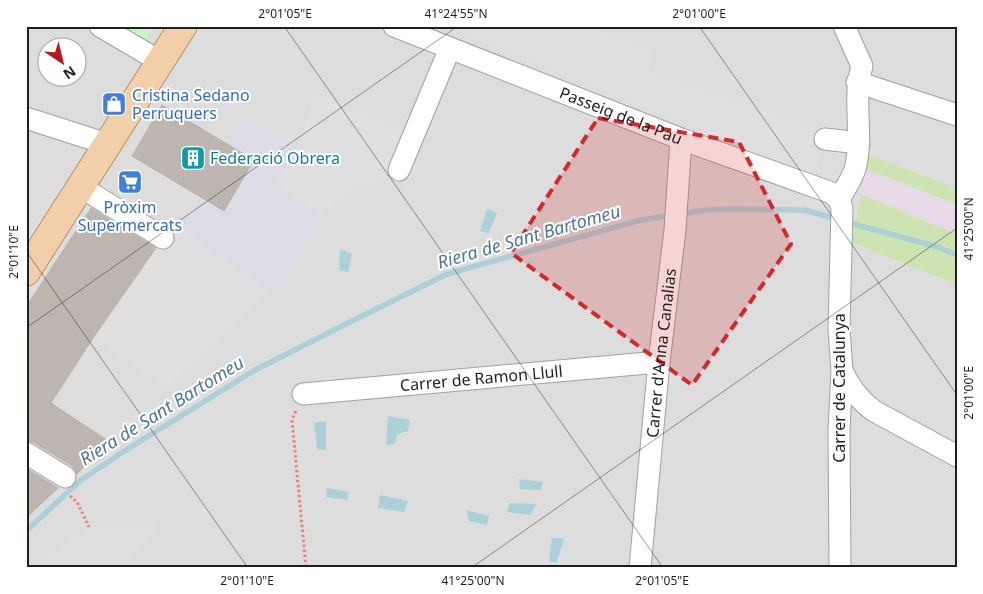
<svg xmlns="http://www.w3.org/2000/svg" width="983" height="594" viewBox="0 0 983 594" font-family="'Noto Sans',sans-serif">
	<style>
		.residential { fill: #ddd; fill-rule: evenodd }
		.industrial { fill: #e7dae6 }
		.grass { fill: #cde3b2 }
		.park { fill: #c9f4ca }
		.parking { fill: #dfdfdf }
		.plaza { fill: #dbdce5 }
		.water { fill: #acd0d8 }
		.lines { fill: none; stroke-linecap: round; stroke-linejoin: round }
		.stream { stroke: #acd0d8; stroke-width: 5.5 }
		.building { fill: #bcb5b0; stroke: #bfb3ab }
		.minor-casing { stroke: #a0a0a0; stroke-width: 23 }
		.major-casing { stroke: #8b5b10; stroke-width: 29 }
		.path { stroke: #eb817c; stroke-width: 3; stroke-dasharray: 2.5 2.5; stroke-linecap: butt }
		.minor { stroke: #fff; stroke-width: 21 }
		.major { stroke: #f2cea9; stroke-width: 28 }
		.marked { fill: #d62828; fill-opacity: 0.2; stroke: #d62828; stroke-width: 4; stroke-dasharray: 10 6; stroke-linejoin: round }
		.ticks { fill: none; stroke: #1f1f1f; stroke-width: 1; stroke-opacity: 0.45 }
		.labels { text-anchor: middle; stroke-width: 4; stroke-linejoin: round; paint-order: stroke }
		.shop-label { font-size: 16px; fill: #366cbe; stroke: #fff; text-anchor: start }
		.street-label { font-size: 16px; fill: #1f1f1f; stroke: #fff }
		.culture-label { font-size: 16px; fill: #0d838f; stroke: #fff; text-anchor: start }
		.water-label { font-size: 18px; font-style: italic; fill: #4f7796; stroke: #fff }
		.neatline { fill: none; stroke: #1f1f1f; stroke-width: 2 }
		.ticks-label { font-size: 12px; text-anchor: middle; fill: #1f1f1f }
	</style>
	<rect width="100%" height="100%" fill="#efece7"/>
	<path class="residential" d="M26 26H957V188L869 155 852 243 957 285V568H26ZM48 48H78V78H48Z"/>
	<path class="industrial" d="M866 169 957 205V234L861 194Z"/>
	<path class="grass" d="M869 155 957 188V205L866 169Z
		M861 194 957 234V285L852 243Z"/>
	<path class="park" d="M110 26H155L142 45Z"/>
	<path class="parking" d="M444 26H587L654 50 650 71 827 132 815 175 655 112Z
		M314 93 408 132 388 177 351 191 321 216 273 183 297 148Z
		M173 223 270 289 166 389 93 338Z
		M100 521 110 525 131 527 155 523 160 526 135 553 125 568H32L61 546Z"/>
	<path class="plaza" d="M245 116 297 148 273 183 321 216 276 293 179 227 199 196 224 210 254 161 227 144Z"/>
	<path class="water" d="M487 209 497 213 489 233 480 231Z
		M340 249 352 254 348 272 339 270Z
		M388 416 410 420 408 431 397 434 395 444 386 445Z
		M326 421V450L317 449 314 423Z
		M519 479 543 482 541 490 520 489Z
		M327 488 349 492 347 500 326 497Z
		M380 495 408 501 404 512 378 508Z
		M510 503 537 504 530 515 507 512Z
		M466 510 489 516 487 525 469 521Z
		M552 538H564L557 562H549Z"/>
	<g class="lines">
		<path class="stream" d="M681 214 707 210 730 209 804 210 837 219
			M846 222 938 247 957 255
			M26 531 81 480 126 450 255 370 348 323 447 274 641 220 672 215"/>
	</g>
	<path class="building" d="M162 105 254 160 224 211 132 156Z
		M91 208 156 248 93 338 51 403 110 442 77 474 72 466 33 442 26 441V307Z
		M26 468 58 488 26 518Z"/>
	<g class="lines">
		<defs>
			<g id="minor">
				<path d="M100 26 161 62"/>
				<path id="s1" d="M394 26 681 139 832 193 839 200 842 208 839 329 842 371 839 430 840 568"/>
				<path d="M857 82 957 115"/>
				<path d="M26 118 107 144"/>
				<path d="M825 139 859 143"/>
				<path d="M399 170 450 48"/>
				<path d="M81 187 163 238"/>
				<path d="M839 200C844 190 852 179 855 169 864 135 852 100 862 66L844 26"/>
				<path d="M842 371C850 388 859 400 874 411L957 456"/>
				<path id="s2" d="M303 394 659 362"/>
				<path d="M26 453 65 477"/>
				<path id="s3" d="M640 568 659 362 675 230 681 139"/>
			</g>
			<path id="major" d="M26 272 183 26"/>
		</defs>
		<use href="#minor" class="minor-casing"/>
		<use href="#major" class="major-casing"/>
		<path class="path" d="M296 411 292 420 306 568
			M70 496 77 502 89 527"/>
		<use href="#minor" class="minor"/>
		<use href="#major" class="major"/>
	</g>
	<path class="marked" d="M598 118 739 142 791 244 692 385 511 253Z"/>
	<path class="ticks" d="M284 26 663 568M699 26 957 395M26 251 248 568M26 328 458 26M471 568 957 228"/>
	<defs>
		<symbol id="shop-square" viewBox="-11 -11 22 22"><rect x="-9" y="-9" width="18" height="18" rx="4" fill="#3f7fe0" stroke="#fff"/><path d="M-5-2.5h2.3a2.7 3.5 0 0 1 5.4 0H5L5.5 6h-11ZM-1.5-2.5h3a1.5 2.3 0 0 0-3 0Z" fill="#fff"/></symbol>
		<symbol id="building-square" viewBox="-11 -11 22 22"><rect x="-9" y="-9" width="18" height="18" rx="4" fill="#0f9aa8" stroke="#fff"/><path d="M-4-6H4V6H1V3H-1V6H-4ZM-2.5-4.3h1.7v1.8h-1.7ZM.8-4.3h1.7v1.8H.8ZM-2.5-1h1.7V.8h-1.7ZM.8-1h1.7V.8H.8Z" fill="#fff"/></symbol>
		<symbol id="supermarket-square" viewBox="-11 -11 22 22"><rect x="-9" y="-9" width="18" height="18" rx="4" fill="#3f7fe0" stroke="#fff"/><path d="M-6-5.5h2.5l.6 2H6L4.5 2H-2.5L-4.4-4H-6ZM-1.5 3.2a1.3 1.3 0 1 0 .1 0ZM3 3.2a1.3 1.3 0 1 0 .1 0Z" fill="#fff"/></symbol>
	</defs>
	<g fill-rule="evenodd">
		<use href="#shop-square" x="100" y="90" width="28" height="28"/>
		<use href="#building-square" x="179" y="144" width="28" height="28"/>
		<use href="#supermarket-square" x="116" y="168" width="28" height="28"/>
	</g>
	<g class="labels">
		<g class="shop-label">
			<text x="132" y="101">Cristina Sedano<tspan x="132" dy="18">Perruquers</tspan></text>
			<text x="130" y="213" text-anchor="middle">Pròxim<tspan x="130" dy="18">Supermercats</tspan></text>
		</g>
		<g class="street-label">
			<text dy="6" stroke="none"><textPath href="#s1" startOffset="244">Passeig de la Pau</textPath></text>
			<text dy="6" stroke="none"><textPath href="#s3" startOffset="216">Carrer d'Anna Canalias</textPath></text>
			<text dy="6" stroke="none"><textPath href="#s2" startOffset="179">Carrer de Ramon Llull</textPath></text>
			<text transform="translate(839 388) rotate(-90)" y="6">Carrer de Catalunya</text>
		</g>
		<g class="culture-label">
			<text x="210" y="164">Federació Obrera</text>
		</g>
		<g class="water-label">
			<text transform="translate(529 237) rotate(-16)" y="6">Riera de Sant Bartomeu</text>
			<text transform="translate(162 411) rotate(-32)" y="6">Riera de Sant Bartomeu</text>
		</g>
	</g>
	<rect width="983" height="594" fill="none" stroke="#ffffff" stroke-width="55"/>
	<g transform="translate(62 62) rotate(145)"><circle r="24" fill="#ffffff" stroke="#a5a5a5"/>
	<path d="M0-4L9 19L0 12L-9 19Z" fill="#b9161f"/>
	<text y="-8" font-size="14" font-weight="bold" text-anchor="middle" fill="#1f1f1f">N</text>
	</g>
	<rect x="28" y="28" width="928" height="538" class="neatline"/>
	<g class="ticks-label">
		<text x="285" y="18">2°01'05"E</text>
		<text x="456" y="18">41°24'55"N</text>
		<text x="699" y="18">2°01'00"E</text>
		<text transform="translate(969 229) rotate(-90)" y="4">41°25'00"N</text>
		<text transform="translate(14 252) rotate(-90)" y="4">2°01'10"E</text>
		<text transform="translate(969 393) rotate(-90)" y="4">2°01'00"E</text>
		<text x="247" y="585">2°01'10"E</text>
		<text x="473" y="585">41°25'00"N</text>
		<text x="662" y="585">2°01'05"E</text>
	</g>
</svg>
